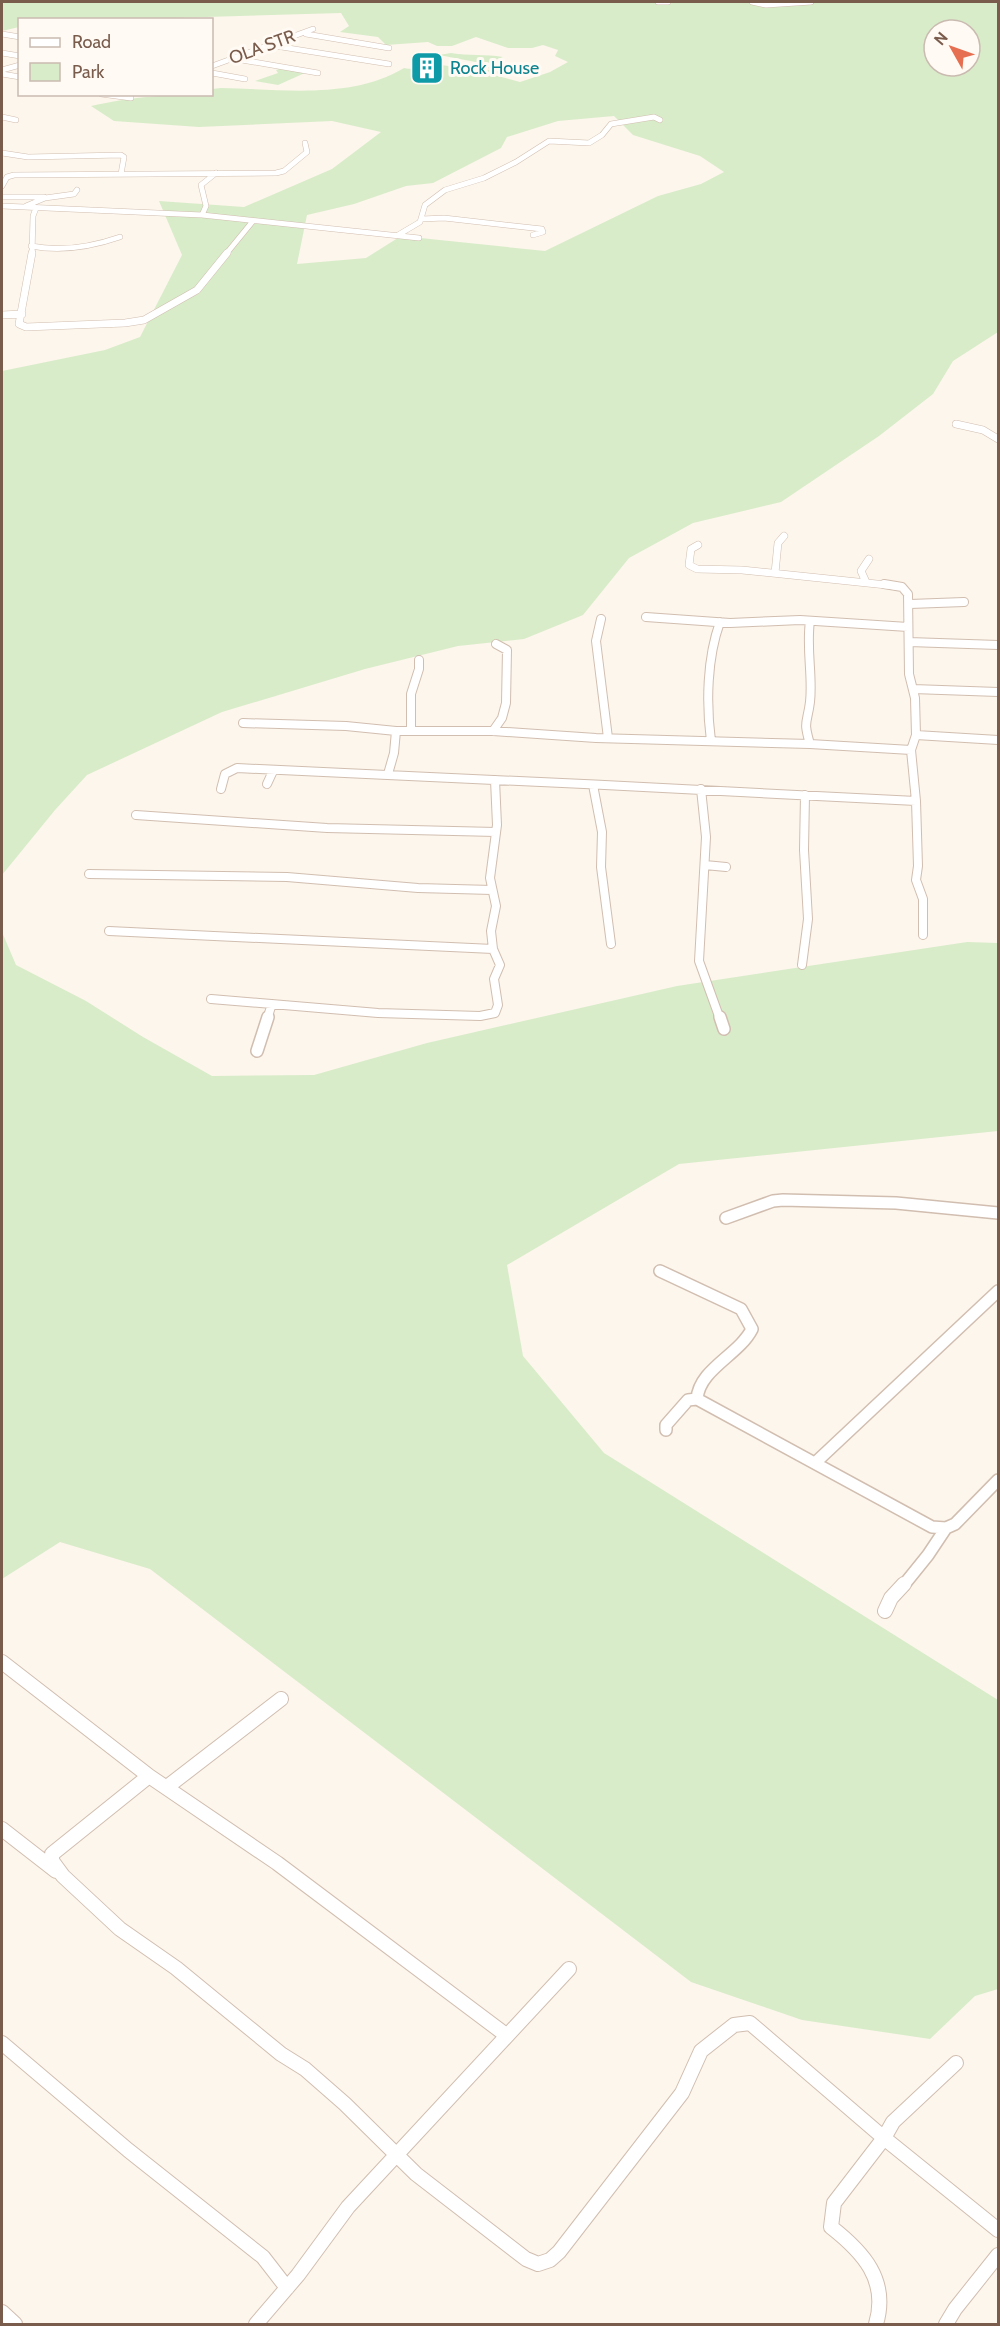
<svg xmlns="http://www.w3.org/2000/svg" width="1000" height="2326" viewBox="0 0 1000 2326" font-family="Cabin,sans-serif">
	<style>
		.green { fill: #d8ecc9; fill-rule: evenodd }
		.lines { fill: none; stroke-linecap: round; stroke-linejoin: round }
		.street-far4-casing { stroke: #d1beb0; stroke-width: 6 }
		.street-far3-casing { stroke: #d1beb0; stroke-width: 8 }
		.street-far2-casing { stroke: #d1beb0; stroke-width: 10 }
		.street-far1-casing { stroke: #d1beb0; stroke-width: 14 }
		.street-casing { stroke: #d1beb0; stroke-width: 16 }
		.street-far4 { stroke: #fff; stroke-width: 5 }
		.street-far3 { stroke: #fff; stroke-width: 7 }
		.street-far2 { stroke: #fff; stroke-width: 8 }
		.street-far1 { stroke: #fff; stroke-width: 11 }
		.street { stroke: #fff; stroke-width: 14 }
		.labels { text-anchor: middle; stroke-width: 6; stroke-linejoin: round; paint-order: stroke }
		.far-street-label { font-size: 18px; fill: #7a5c4d; stroke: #fffaf3 }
		.far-culture-label { font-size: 18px; fill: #0d838f; stroke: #fffaf3; text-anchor: start }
	</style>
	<rect width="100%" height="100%" fill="#fdf6ec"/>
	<path class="green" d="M2 2H998V332L953 361 933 394 879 436 781 502 693 523 629 558 583 615 524 639 458 646 365 669 222 712 87 775 55 810 2 875V371L105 350 140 337 182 255 159 201 244 207 332 169 381 132 332 121 199 127 114 121 91 106C136 96 166 95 212 94V89L221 88C281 89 351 100 404 68 417 71 425 65 438 65 456 65 474 77 491 69L485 67 506 70 494 75 520 82 550 72 568 62 555 56 558 50 543 45 532 48H508L476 37 452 46H437L428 42 386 45 378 37 340 32 349 26 341 13 105 20H20L19 27 2 31ZM934 30H970V66H934ZM614 116 633 135 700 156 724 172 701 184 658 196 545 251 401 236 366 258 297 264 307 215 354 204 406 186 433 183 501 148 507 137 558 121Z
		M451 53C469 56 485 54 503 57L486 64 439 55Z
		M279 69 307 72 278 85 255 81 278 73 276 70Z
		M2 932 16 965 86 1001 143 1037 212 1076 314 1075 427 1043 677 986 967 942 998 943V1131L679 1164 507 1265 523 1356 604 1453 998 1700V1989L975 1996 930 2039 802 2020 691 1982 150 1569 60 1542 2 1579Z"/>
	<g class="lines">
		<defs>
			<path id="street-far4" d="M658 2H668
				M752 2 766 5 811 2
				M2 34 20 37
				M306 34 389 48
				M269 45 389 64
				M2 53 20 56
				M236 59 318 73
				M212 66 313 29
				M2 70 20 65
				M212 73 245 79
				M2 74 20 77
				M101 94 131 98
				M2 117 16 120
				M2 153 28 157 121 155 124 157 121 174
				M2 186 7 177 14 175 276 173 284 171 307 152 305 143
				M2 197H44
				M2 206 202 215 419 238
				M26 206 45 198 74 194 77 190
				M202 215 206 206 201 185 216 173
				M422 219 444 218 542 229 543 232 533 235
				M398 235 420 222 425 205 445 190 484 178 516 162 549 141 589 143 602 135 611 124 654 117 660 120
				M31 246C61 252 91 247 120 237
				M32 254 33 216 36 208
				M226 254 253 221"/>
			<path id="street-far3" d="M32 253 19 324 26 327 125 323 144 320 197 290 227 253
				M2 315 22 314
				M956 424 983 430 998 439
				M698 545 691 549 689 565 697 569 742 570 896 586
				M775 573 778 543 784 536
				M866 582 861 571 869 559"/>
			<path id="street-far2" d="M884 584 902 587 908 594 909 674 915 698 916 735 911 750 916 801 918 866 916 880 923 899V935
				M910 604 964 602
				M646 617 730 623 800 620 908 627
				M601 619 596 641 608 738
				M810 621C806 649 813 676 810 702 807 725 803 720 810 744
				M909 642 998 645
				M913 689 998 692
				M243 723 346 726 396 731H493L596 738 810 744 911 750
				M411 731V694L419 669V660
				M493 731 502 718 506 703 507 650 496 644
				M916 735 998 740
				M711 741C706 703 707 658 720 622
				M388 774 394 753 396 731
				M267 784 273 771
				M593 785 602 832 601 867 611 944
				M221 789 225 774 237 768C463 779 690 788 916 801
				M701 789 706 837 699 961 720 1019
				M136 815 327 828 496 832
				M705 865 726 867
				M89 874 287 877 418 888 492 890
				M109 931 493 949
				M802 965 808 919 804 850 805 795
				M211 999 378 1013 480 1016 495 1013 498 1005 494 979 500 965 493 949 491 931 496 906 490 878 497 825 495 780
				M267 1019 272 1004"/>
			<path id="street-far1" d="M720 1017 724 1029
				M257 1051 268 1017
				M726 1218 773 1201 783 1200 896 1203 998 1213
				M660 1271 741 1309 752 1329C739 1355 699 1369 697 1399
				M666 1430V1425L688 1400 697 1399 932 1527 946 1528 955 1524 998 1480
				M816 1462 998 1291
				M903 1586 928 1555 946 1528"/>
			<path id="street" d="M885 1611 891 1598 904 1584
				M2 1662 149 1776 277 1863 506 2035
				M149 1776 52 1854V1861L63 1876 120 1929 176 1968 281 2054 305 2069 345 2104 416 2174 526 2259 538 2264 550 2260 559 2252 682 2093 701 2051 734 2025 750 2023 884 2138 834 2203 831 2227C863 2252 889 2280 876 2324
				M167 1787 281 1699
				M2 1829 56 1871
				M2 2043 128 2150 263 2257 287 2288
				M956 2063 893 2122 884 2138 998 2230
				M2 2312 15 2324
				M256 2324 298 2275 348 2207 569 1969
				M946 2324 955 2309 998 2255"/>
		</defs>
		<use href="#street-far4" class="street-far4-casing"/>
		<use href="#street-far3" class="street-far3-casing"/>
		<use href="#street-far2" class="street-far2-casing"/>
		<use href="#street-far1" class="street-far1-casing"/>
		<use href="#street" class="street-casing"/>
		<use href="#street-far4" class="street-far4"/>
		<use href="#street-far3" class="street-far3"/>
		<use href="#street-far2" class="street-far2"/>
		<use href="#street-far1" class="street-far1"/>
		<use href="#street" class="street"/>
	</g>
	<defs>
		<symbol id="building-square" viewBox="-11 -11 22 22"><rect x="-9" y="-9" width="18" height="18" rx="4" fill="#0f9aa8" stroke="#fffaf3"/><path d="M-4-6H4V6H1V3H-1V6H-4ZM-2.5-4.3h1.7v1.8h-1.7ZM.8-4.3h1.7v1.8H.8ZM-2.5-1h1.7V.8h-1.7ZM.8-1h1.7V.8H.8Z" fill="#fff"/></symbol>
	</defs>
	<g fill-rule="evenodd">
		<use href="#building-square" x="408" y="49" width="38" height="38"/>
	</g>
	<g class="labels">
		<g class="far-street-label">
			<text transform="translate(262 47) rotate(-20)" y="6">OLA STR</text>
		</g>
		<g class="far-culture-label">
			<text x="450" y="74">Rock House</text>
		</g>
	</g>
	<rect width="1000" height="2326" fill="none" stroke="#7a5c4d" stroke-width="6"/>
	<rect x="18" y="18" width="195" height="78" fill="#fffaf3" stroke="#cabbb1" stroke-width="1.5"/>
	<rect x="30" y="38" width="30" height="9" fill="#ffffff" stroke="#cabbb1" stroke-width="1.5"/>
	<text x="72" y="48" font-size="18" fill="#7a5c4d">Road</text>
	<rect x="30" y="63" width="30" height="18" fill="#d8ecc9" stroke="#cabbb1" stroke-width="1.5"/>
	<text x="72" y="78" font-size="18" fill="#7a5c4d">Park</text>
	<g transform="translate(952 48) rotate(310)"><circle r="28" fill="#fffaf3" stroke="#cabbb1" stroke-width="1.5"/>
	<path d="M0-4.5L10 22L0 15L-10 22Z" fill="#e76f51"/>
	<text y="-9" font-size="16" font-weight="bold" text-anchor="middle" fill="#7a5c4d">N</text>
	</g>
</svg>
